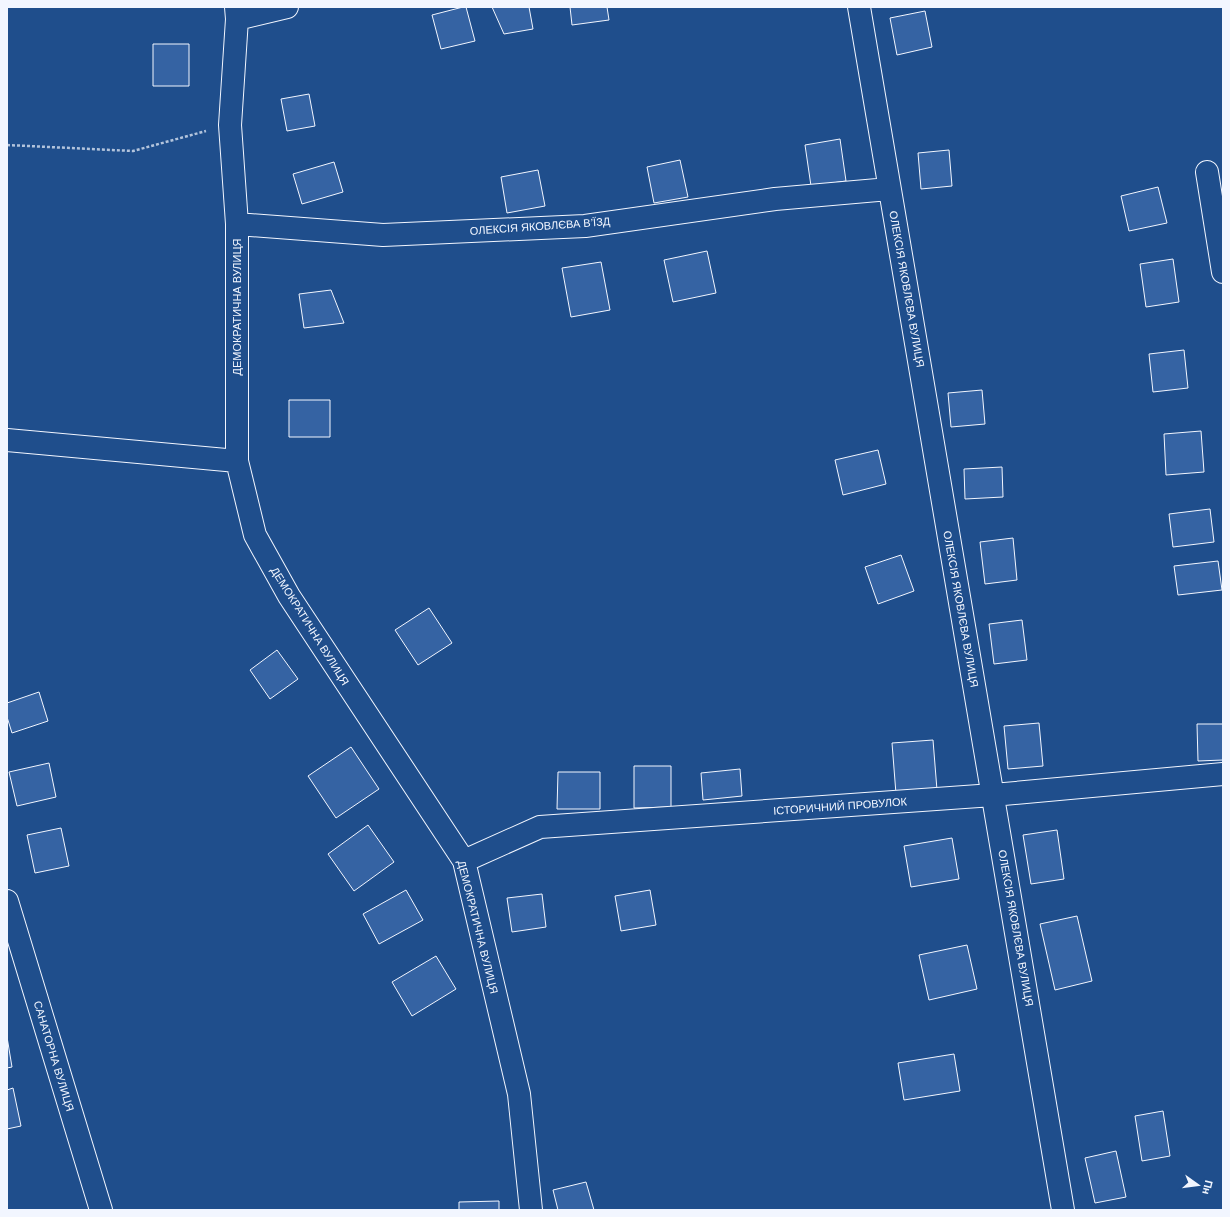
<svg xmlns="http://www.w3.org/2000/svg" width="1230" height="1217" viewBox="0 0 1230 1217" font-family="Arial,sans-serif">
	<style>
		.building { fill: #3563a3; stroke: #f2f6ff }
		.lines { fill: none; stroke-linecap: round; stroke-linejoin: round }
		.minor-casing { stroke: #f2f6ff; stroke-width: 24 }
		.path { stroke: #b3c4dc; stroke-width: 2.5; stroke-dasharray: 3 2; stroke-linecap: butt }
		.minor { stroke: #1f4e8c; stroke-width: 22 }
		.labels { text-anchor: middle; stroke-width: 3; stroke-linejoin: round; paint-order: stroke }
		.street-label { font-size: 11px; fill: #f2f6ff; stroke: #1f4e8c }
	</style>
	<rect width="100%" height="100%" fill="#1f4e8c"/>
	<path class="building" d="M463 7H466L475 41 441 49 432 15Z
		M492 7H529L533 29 504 34Z
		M570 7H607L609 20 572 25Z
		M925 11 932 47 897 55 890 18Z
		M153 44H189V86H153Z
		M309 94 315 126 287 131 281 99Z
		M840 139 846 181 811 186 805 145Z
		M949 150 952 186 921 189 918 153Z
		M680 160 688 197 654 203 647 167Z
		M334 162 343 192 302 204 293 174Z
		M538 170 545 206 507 213 501 177Z
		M1158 187 1167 223 1129 231 1121 196Z
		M707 251 716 293 673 302 664 260Z
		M1173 259 1179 302 1146 307 1140 264Z
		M601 262 610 310 571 317 562 268Z
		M331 290 344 323 304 328 299 294Z
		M1184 350 1188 388 1153 392 1149 354Z
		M982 390 985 424 951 427 948 393Z
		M289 400H330V437H289Z
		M1201 431 1204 472 1166 475 1164 434Z
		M878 450 886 484 843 495 835 460Z
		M1002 467 1003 497 965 499 964 469Z
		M1210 509 1214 542 1173 547 1169 514Z
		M1013 538 1017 580 985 584 980 542Z
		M901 555 914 591 878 604 865 567Z
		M1218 561 1222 590 1178 595 1174 566Z
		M429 608 452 643 418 665 395 630Z
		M1022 620 1027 660 994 664 989 624Z
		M277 650 298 679 270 699 250 670Z
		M39 692 48 721 12 733 7 717V703Z
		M1039 723 1043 766 1008 769 1004 726Z
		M1197 724H1223V760L1198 761Z
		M933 740 937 790 896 794 892 743Z
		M351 747 379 789 336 818 308 776Z
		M49 763 56 797 17 806 9 772Z
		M634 766H671V807L634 808Z
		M740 769 742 796 703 800 701 773Z
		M558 772H600V809H557Z
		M368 825 394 862 354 891 328 854Z
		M61 828 69 866 35 873 27 835Z
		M1057 830 1064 879 1031 884 1023 835Z
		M952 838 959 879 911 887 904 846Z
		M406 890 423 920 379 944 363 914Z
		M650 890 656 925 621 931 615 896Z
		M542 894 546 927 512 932 507 898Z
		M1077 916 1092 981 1055 990 1040 924Z
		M967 945 977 989 929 1000 919 955Z
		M436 956 456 989 412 1016 392 982Z
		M7 1037 12 1067 7 1068Z
		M954 1054 960 1091 904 1100 898 1063Z
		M13 1088 21 1126 7 1129V1090Z
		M1163 1111 1170 1156 1142 1161 1135 1116Z
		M1116 1151 1126 1197 1095 1203 1085 1158Z
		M586 1182 594 1210H558L553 1190Z
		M499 1201V1210H459V1202Z"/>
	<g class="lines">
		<defs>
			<path id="minor" d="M236 7 237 19 230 125 237 224V461L255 535 289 596 464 861 519 1094 531 1210
				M859 7 1063 1210
				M237 19 287 7
				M1207 172 1223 272
				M237 224 383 235 585 226 775 199 889 189
				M7 440 237 461
				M464 861 540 827 993 795 1223 774
				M7 901 101 1210"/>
		</defs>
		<use href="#minor" class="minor-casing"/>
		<path class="path" d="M7 145 133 151 206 131"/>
		<use href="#minor" class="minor"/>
	</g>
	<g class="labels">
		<g class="street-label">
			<text transform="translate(540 226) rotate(-4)" y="4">ОЛЕКСІЯ ЯКОВЛЄВА В’ЇЗД</text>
			<text transform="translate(907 289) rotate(80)" y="4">ОЛЕКСІЯ ЯКОВЛЄВА ВУЛИЦЯ</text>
			<text transform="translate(237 307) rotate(-90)" y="4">ДЕМОКРАТИЧНА ВУЛИЦЯ</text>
			<text transform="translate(961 609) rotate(80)" y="4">ОЛЕКСІЯ ЯКОВЛЄВА ВУЛИЦЯ</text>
			<text transform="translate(310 626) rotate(58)" y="4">ДЕМОКРАТИЧНА ВУЛИЦЯ</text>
			<text transform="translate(840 806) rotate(-4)" y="4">ІСТОРИЧНИЙ ПРОВУЛОК</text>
			<text transform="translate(478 927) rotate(76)" y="4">ДЕМОКРАТИЧНА ВУЛИЦЯ</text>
			<text transform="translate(1016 928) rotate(80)" y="4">ОЛЕКСІЯ ЯКОВЛЄВА ВУЛИЦЯ</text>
			<text transform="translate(54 1056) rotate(73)" y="4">САНАТОРНА ВУЛИЦЯ</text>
		</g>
	</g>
	<rect width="1230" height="1217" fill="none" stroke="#f2f6ff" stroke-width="16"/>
	<g transform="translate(1198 1185) rotate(104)" stroke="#1f4e8c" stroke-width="3" paint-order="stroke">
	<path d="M0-3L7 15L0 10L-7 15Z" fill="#f2f6ff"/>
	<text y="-6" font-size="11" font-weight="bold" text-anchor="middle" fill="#f2f6ff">Пн</text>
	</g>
</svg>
